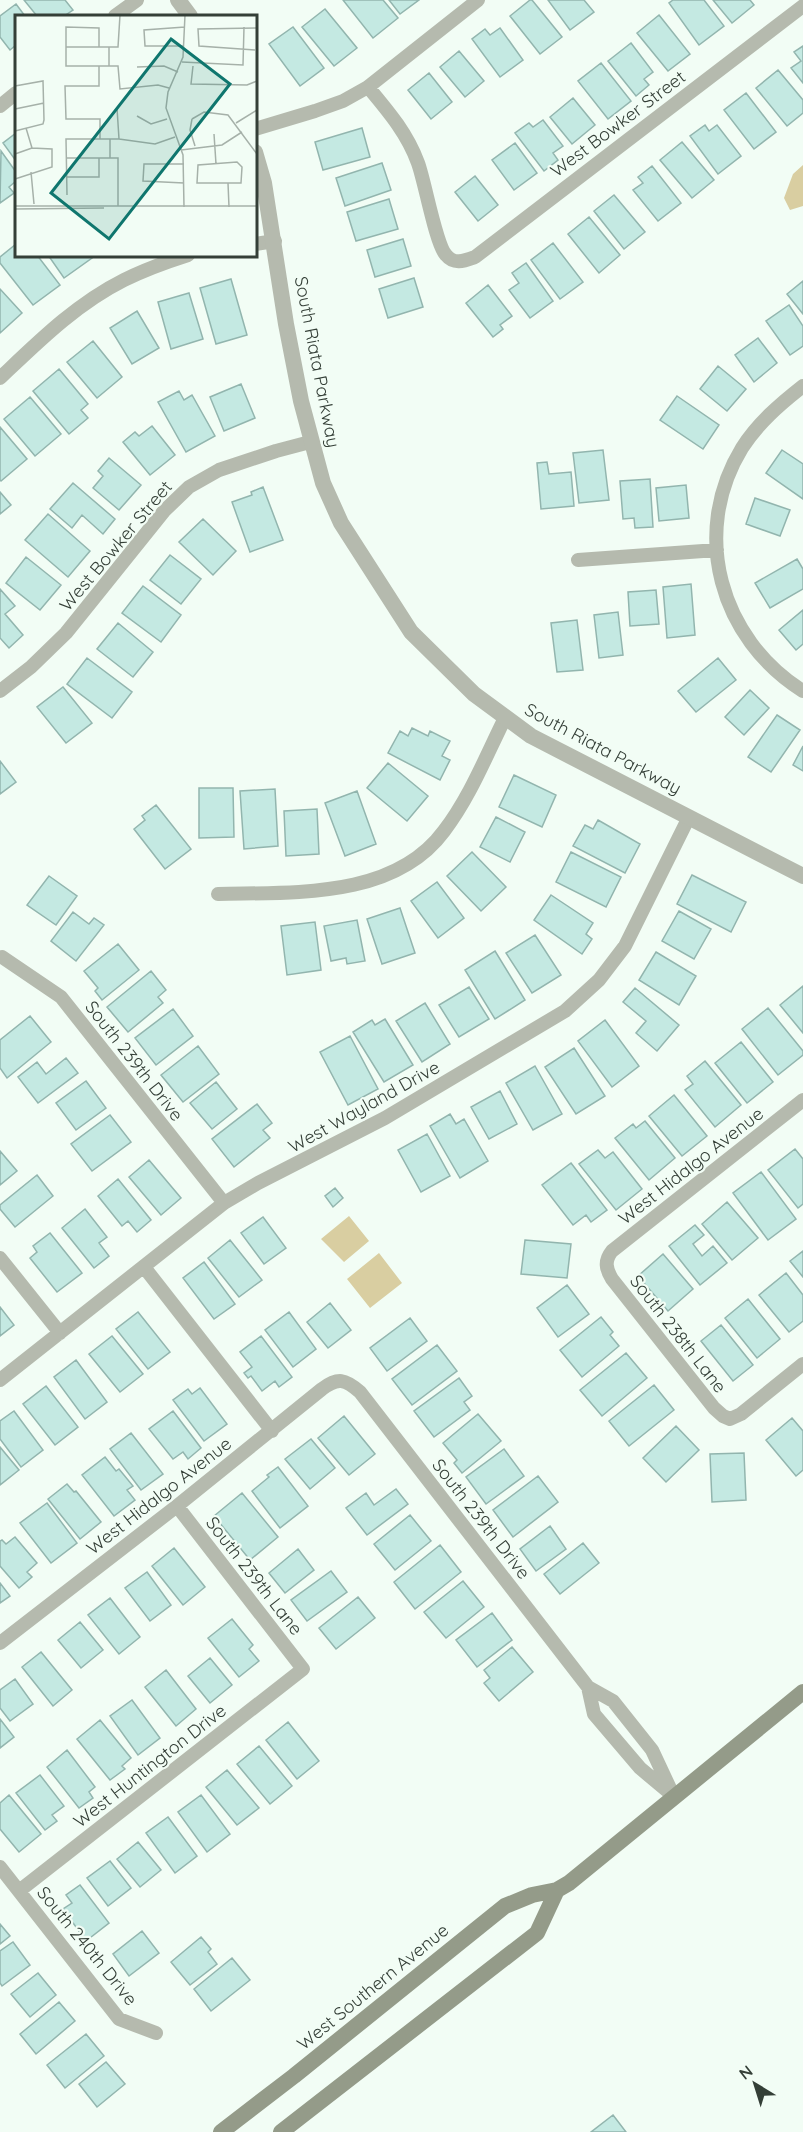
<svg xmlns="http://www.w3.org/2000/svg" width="803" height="2132" viewBox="0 0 803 2132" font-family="Quicksand,sans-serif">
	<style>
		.green { fill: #d9cea1 }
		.building { fill: #c4e9e2; stroke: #92b5ae; stroke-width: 1.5 }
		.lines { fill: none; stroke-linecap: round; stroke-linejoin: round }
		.minor { stroke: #b5baae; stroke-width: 14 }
		.tertiary { stroke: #b5baae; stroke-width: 16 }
		.secondary { stroke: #949b89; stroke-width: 16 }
		.labels { text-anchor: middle; stroke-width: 4.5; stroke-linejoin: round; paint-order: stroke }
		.street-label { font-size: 18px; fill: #343f37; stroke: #f2fdf5 }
		.inset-road { fill: none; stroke: #a6b1a9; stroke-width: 1.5 }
		.view { fill: #0f766e; fill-opacity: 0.15; stroke: #0f766e; stroke-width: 3 }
		.inset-edge { fill: none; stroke: #343f37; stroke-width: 3 }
	</style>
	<rect width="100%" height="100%" fill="#f2fdf5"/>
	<path class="green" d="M803 165V206L790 210 784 198 793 174Z
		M349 1216 369 1241 344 1262 321 1239Z
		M379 1253 402 1283 370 1308 347 1279Z"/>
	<path class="building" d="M24 0H65L73 10 64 16H37Z
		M343 0H383L398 18 373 38Z
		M389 0H419L400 14Z
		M530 0H532L562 37 540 54 510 16Z
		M548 0H584L594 12 570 30Z
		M673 0H704L724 26 699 45 669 3Z
		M713 0H750L754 5 732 23Z
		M16 4 25 16H16V45L10 50 0 37V16Z
		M325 9 357 48 334 66 302 27Z
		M659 15 690 54 668 71 637 33Z
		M293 27 324 68 300 86 269 44Z
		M500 28 523 60 500 77 472 39 485 29 490 35Z
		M631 43 653 72 644 79 649 85 636 96 608 61Z
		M803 46V83L791 68 801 61 794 52Z
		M459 51 484 81 465 97 440 67Z
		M601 63 631 101 608 119 578 81Z
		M778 70 803 100V113L787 126 756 88Z
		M429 73 452 102 431 119 408 90Z
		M746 93 776 132 754 149 724 110Z
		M573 98 595 125 572 144 550 117Z
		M543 120 563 146 553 153 558 160 544 171 515 133 529 123 533 127Z
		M705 125 709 131 717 125 741 156 718 174 690 136Z
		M362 128 370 157 323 170 315 142Z
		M16 133V161L3 143Z
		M682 142 714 180 692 198 660 160Z
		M515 143 537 173 514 190 492 160Z
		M1 151 16 172V181L9 187 14 193 0 203Z
		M382 163 391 190 345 206 336 178Z
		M652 166 681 203 658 221 633 190 643 183 638 177Z
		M475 176 498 205 478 221 455 192Z
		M614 195 645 232 624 249 594 211Z
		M389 199 398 229 356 241 347 212Z
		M589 217 620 255 599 273 568 234Z
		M403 239 411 266 375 277 367 250Z
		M553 243 583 282 560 299 531 260Z
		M16 244V255H37L60 285 33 305 0 263V257Z
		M48 255H90L92 258 64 278Z
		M526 263 553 301 530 318 509 290 519 283 512 273Z
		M414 278 423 307 388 318 379 289Z
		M231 279 247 335 216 344 200 288Z
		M803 281V314L787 294Z
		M488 285 512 316 500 325 503 329 493 337 466 303Z
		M0 289 22 313 0 333Z
		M189 293 203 339 171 349 158 302Z
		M789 305 803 326V346L790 355 766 321Z
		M137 311 159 348 132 364 110 328Z
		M758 338 777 363 754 382 735 355Z
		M93 341 122 377 97 398 67 362Z
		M718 366 746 389 727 411 700 389Z
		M59 369 88 404 81 410 88 418 69 434 33 391Z
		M241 384 255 418 224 431 210 397Z
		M179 391 184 400 192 395 215 436 186 452 158 402Z
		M677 396 719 425 703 449 660 420Z
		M30 397 61 434 35 456 4 419Z
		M152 426 175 455 150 475 123 442 135 432 139 436Z
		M0 427 27 459 1 481 0 480Z
		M603 450 609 500 579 503 573 453Z
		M782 450 803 464V499L766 473Z
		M109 458 141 485 119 510 93 488 103 476 98 471Z
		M547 462 549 474 571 472 574 506 541 509 537 463Z
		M650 479 653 527 635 528 634 518 623 519 620 481Z
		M73 483 115 519 103 534 82 515 72 528 50 509Z
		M686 485 689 518 659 521 656 488Z
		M263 487 283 540 250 552 232 502 252 495 251 492Z
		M0 492 11 505 0 514Z
		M755 498 790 510 780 536 746 524Z
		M48 514 90 551 68 577 25 540Z
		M203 519 236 551 213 575 179 542Z
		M170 555 201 579 181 604 150 580Z
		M26 557 61 585 40 610 6 583Z
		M797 559 803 569V589L770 608 755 583Z
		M691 584 695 635 667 638 663 587Z
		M143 586 181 615 161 642 122 613Z
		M0 589 15 606 5 614 23 635 9 648 0 638Z
		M656 590 659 624 630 626 628 592Z
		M803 610V644L796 650 779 630Z
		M618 612 623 655 599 658 594 615Z
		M577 620 583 670 557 672 551 623Z
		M118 623 153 652 133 677 97 649Z
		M87 658 132 692 112 718 67 684Z
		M718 658 736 680 696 712 678 691Z
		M63 687 92 723 66 743 37 707Z
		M750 690 769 708 744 735 725 717Z
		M777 715 800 730 771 772 748 757Z
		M412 728 428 736 430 731 450 741 442 756 450 760 440 780 388 753 400 731 408 736Z
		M803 746V771L793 765Z
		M0 761 16 782 0 794Z
		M388 763 428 796 407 821 367 788Z
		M514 775 556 795 542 827 499 807Z
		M199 788H233L234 837 199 838Z
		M275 789 278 846 244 849 240 791Z
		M357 791 376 844 345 856 325 803Z
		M156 805 191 849 165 869 134 829 145 820 142 816Z
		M317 809 319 854 286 856 284 811Z
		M496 817 525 832 510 862 480 847Z
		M598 820 640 844 625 873 573 846 585 825 593 829Z
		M472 852 506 887 481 911 447 876Z
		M571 852 621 877 606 907 556 882Z
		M692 875 746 902 731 932 677 904Z
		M49 876 77 896 56 925 27 905Z
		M437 882 464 918 438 938 411 901Z
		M551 895 593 923 586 934 592 939 582 954 534 920Z
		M400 908 415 953 382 964 367 919Z
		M679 911 711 929 694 959 662 941Z
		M73 912 89 924 94 918 104 925 76 961 51 941Z
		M357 920 365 961 347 964 346 958 331 961 324 926Z
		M315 922 321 970 287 975 281 926Z
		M535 935 561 975 532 993 506 953Z
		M118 944 139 970 102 1000 95 991 98 988 84 971Z
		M495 951 525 1000 495 1019 465 970Z
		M656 952 696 976 679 1005 639 980Z
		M151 971 166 990 158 997 163 1003 128 1032 107 1007Z
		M803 986V1033L780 1005Z
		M469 987 489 1019 459 1037 439 1005Z
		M635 988 679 1025 657 1051 636 1033 646 1021 623 1002Z
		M425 1003 450 1044 422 1062 396 1021Z
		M768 1008 803 1051V1055L778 1075 742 1029Z
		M173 1009 193 1036 156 1065 135 1038Z
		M30 1016 51 1042 7 1078 0 1068V1040Z
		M385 1019 413 1065 384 1082 353 1032 372 1020 375 1025Z
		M605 1020 639 1066 612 1087 578 1041Z
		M350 1036 378 1089 348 1105 320 1052Z
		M741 1042 773 1082 747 1103 715 1063Z
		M198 1046 219 1074 183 1102 161 1075Z
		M574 1048 605 1096 576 1114 545 1067Z
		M66 1058 78 1073 38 1103 18 1077 37 1062 46 1074Z
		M705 1061 741 1105 715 1127 685 1090 693 1084 687 1076Z
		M535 1066 562 1114 533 1130 506 1083Z
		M86 1081 106 1108 76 1130 56 1103Z
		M216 1082 237 1109 212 1129 190 1103Z
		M500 1091 517 1124 489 1139 471 1107Z
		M674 1095 707 1136 682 1156 649 1116Z
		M257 1104 272 1123 263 1130 270 1138 234 1167 212 1139Z
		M450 1114 456 1124 464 1119 488 1161 460 1178 430 1126Z
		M110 1115 131 1142 92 1171 71 1144Z
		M645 1121 675 1158 649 1180 615 1138 633 1124 636 1128Z
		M427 1134 450 1176 421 1192 398 1150Z
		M795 1149 803 1159V1204L798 1208 768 1170Z
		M598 1150 605 1158 613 1152 642 1189 616 1210 579 1164Z
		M0 1151 17 1171 0 1185Z
		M149 1160 181 1198 161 1215 129 1177Z
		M571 1163 607 1210 591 1222 586 1215 573 1225 542 1185Z
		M761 1172 796 1219 768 1240 733 1193Z
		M37 1175 53 1196 15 1227 0 1209V1205Z
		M118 1179 151 1220 137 1232 128 1221 122 1226 98 1196Z
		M335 1188 343 1198 333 1207 325 1196Z
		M727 1202 758 1238 732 1260 702 1224Z
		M85 1209 107 1237 99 1243 109 1256 94 1268 62 1228Z
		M263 1217 286 1248 264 1264 241 1233Z
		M695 1225 704 1235 693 1244 702 1256 713 1246 727 1263 700 1285 669 1246Z
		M50 1233 82 1273 57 1292 30 1258 37 1252 33 1246Z
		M230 1240 262 1280 239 1297 208 1258Z
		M525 1240 571 1244 567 1278 521 1274Z
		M803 1251V1277L790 1261Z
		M663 1254 693 1289 668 1311 638 1276Z
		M204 1262 235 1304 214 1319 183 1278Z
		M786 1273 803 1295V1321L789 1332 759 1295Z
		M567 1285 589 1314 558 1337 537 1308Z
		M748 1299 780 1339 757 1358 725 1318Z
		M330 1303 351 1330 328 1348 307 1322Z
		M0 1307 14 1325 0 1336Z
		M138 1312 170 1352 148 1369 116 1329Z
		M289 1312 316 1349 293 1367 265 1330Z
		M601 1317 613 1332 610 1335 619 1346 582 1377 560 1350Z
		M410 1318 427 1341 387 1371 370 1348Z
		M721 1325 753 1365 733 1381 701 1341Z
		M112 1336 143 1374 120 1392 89 1354Z
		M261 1336 292 1377 279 1387 275 1381 262 1391 251 1376 248 1378 244 1373 252 1367 240 1352Z
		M437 1345 457 1371 412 1405 392 1379Z
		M626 1353 647 1378 602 1416 580 1390Z
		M76 1360 107 1402 85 1419 54 1377Z
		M459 1378 472 1396 464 1402 470 1410 434 1437 414 1411Z
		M654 1385 674 1410 629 1446 609 1421Z
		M46 1386 78 1427 55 1445 23 1404Z
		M200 1388 227 1424 204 1441 173 1400 188 1389 192 1394Z
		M14 1411 43 1450 21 1467 0 1439V1421Z
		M173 1411 201 1448 188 1459 183 1452 173 1459 149 1429Z
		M478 1414 501 1441 462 1473 454 1463 457 1460 443 1443Z
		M344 1416 375 1454 349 1475 318 1438Z
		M792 1418 803 1431V1470L796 1476 766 1440Z
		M676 1426 699 1450 666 1482 643 1458Z
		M131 1433 163 1474 141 1490 110 1449Z
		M311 1439 335 1468 310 1489 285 1459Z
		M0 1447 19 1470 0 1485Z
		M504 1449 524 1476 486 1504 466 1477Z
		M744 1453 746 1500 712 1502 710 1454Z
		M105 1457 116 1471 119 1469 133 1486 127 1490 135 1500 114 1516 82 1475Z
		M278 1467 308 1506 280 1528 252 1491 269 1477 267 1475Z
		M538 1476 558 1502 513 1537 493 1510Z
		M67 1484 74 1492 76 1491 101 1522 80 1539 48 1499Z
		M396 1489 408 1504 367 1535 346 1508 366 1493 374 1505Z
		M242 1493 278 1537 250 1560 214 1516Z
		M47 1503 77 1543 51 1563 20 1523Z
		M410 1515 431 1541 395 1570 374 1544Z
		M550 1526 566 1549 536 1571 520 1549Z
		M15 1537 37 1563 27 1572 32 1577 19 1588 0 1566V1541L2 1540 6 1544Z
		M583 1543 599 1563 560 1594 544 1574Z
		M440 1545 461 1572 415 1609 394 1582Z
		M174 1548 205 1587 183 1605 152 1566Z
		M298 1549 314 1570 285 1593 269 1573Z
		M331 1571 347 1592 307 1621 291 1600Z
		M147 1572 171 1605 150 1621 125 1588Z
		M463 1581 484 1607 446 1638 424 1612Z
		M0 1583 10 1596 0 1603Z
		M358 1597 375 1618 336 1649 319 1628Z
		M110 1598 140 1637 119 1654 88 1615Z
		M492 1613 512 1640 477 1667 456 1640Z
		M232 1619 253 1645 249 1649 259 1661 239 1677 208 1638Z
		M80 1622 103 1650 81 1668 58 1640Z
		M512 1647 533 1672 499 1701 484 1683 490 1678 484 1670Z
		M41 1652 72 1690 53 1706 22 1667Z
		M210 1658 232 1685 210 1703 188 1676Z
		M166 1670 196 1709 176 1726 145 1687Z
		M15 1679 33 1704 10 1721 0 1708V1690Z
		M132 1700 160 1738 138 1755 110 1716Z
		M0 1719 14 1737 0 1748Z
		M100 1720 131 1758 122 1766 125 1769 110 1780 77 1739Z
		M288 1722 319 1761 297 1779 266 1740Z
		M259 1746 292 1786 270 1804 237 1764Z
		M67 1750 95 1787 89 1792 93 1798 79 1808 47 1767Z
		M227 1770 259 1808 237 1825 206 1787Z
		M40 1775 64 1806 52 1815 57 1821 45 1830 16 1793Z
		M9 1795 41 1834 19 1852 0 1829V1803Z
		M201 1795 230 1834 207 1852 178 1812Z
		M168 1817 197 1856 175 1873 146 1833Z
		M138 1842 161 1870 140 1887 117 1859Z
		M110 1861 131 1888 108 1906 87 1878Z
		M80 1885 109 1923 86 1941 63 1909 72 1903 66 1895Z
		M0 1924 10 1936 0 1944Z
		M142 1931 159 1953 129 1976 113 1954Z
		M201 1937 211 1949 208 1952 217 1964 190 1985 171 1962Z
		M13 1942 30 1965 2 1986 0 1983V1951Z
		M232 1958 250 1980 211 2011 194 1989Z
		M38 1973 56 1995 30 2017 11 1994Z
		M59 2002 75 2021 36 2054 20 2034Z
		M86 2034 104 2056 65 2088 47 2065Z
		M106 2062 125 2084 97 2107 79 2084Z
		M613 2115 626 2132H591Z"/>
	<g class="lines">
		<path class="minor" d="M115 16 137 0
			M368 87C388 111 407 133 418 163 425 182 436 245 446 255 454 265 464 261 475 257L803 6
			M0 106 16 93
			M255 129 315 111 343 101 368 87 478 0
			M255 244 275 241
			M0 378C38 342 76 304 124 280 144 270 166 262 188 255
			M803 386C780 404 758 423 742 448 690 533 720 639 803 691
			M578 560 717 550
			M0 691 31 667 66 633 164 511 189 487 219 470 276 451 310 442
			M218 894C294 892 394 899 444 831 470 797 486 756 505 718
			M2 957 61 997 224 1203
			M803 1100 612 1251C604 1261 606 1269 612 1279L714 1408 723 1416 730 1419 741 1414 803 1364
			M0 1258 60 1333
			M144 1267 272 1431
			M0 1380 224 1203 258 1183 385 1118 565 1011 599 980 625 946 689 817
			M0 1643 177 1506 322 1389C338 1377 345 1379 360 1392L588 1687 613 1701 652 1750 674 1797
			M588 1687 594 1714 640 1768 671 1794
			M0 1867 119 2019 156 2033
			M19 1891 303 1669 177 1506"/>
		<path class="tertiary" d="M178 0 190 16
			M255 152 264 183 286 324 301 401 323 483 341 523 411 632 474 694 531 736 803 876"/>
		<path class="secondary" d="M221 2132 294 2076 505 1906 532 1895 557 1890 569 1883 803 1692
			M281 2132 537 1933 557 1890"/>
	</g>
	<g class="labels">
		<g class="street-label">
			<text transform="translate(618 124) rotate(-37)" y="6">West Bowker Street</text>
			<text transform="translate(317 362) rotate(79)" y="6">South Riata Parkway</text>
			<text transform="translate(116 546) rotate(-50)" y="6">West Bowker Street</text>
			<text transform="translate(603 749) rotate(28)" y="6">South Riata Parkway</text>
			<text transform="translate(134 1061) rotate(52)" y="6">South 239th Drive</text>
			<text transform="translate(364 1107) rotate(-29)" y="6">West Wayland Drive</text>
			<text transform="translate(691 1166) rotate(-38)" y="6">West Hidalgo Avenue</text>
			<text transform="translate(678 1334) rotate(52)" y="6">South 238th Lane</text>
			<text transform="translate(159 1496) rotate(-38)" y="6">West Hidalgo Avenue</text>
			<text transform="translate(481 1519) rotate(52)" y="6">South 239th Drive</text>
			<text transform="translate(254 1576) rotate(52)" y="6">South 239th Lane</text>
			<text transform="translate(150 1766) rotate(-38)" y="6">West Huntington Drive</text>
			<text transform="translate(87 1946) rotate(51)" y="6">South 240th Drive</text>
			<text transform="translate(373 1987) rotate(-39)" y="6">West Southern Avenue</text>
		</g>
	</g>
	<g transform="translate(15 15)">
		<rect width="242" height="242" fill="#f2fdf5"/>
		<path class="inset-road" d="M169 31H130L129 15 170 12M51 32H103L105 0M84 32V13L51 12V51H103L105 74 143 70 154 73M94 32V51M240 35 184 31 183 14 242 13M167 47 228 50 229 12M84 51V71H50L51 104H85V124M178 51 176 69 232 70 242 66M122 52 149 51 163 57M0 71 28 66 29 105 28 109 0 116M102 93 104 124M0 94 29 88M122 101 136 109 152 104M177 104 189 97 213 100 242 139M177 104 175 115 180 131M221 108 242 95M199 119 201 149M166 135 207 130 227 117M0 139 17 133M51 143H103V191M95 143V124M222 147 227 152 226 168H182L183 150ZM169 149H129L128 166 169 168M16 157 19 189M51 162H84V143M0 164 37 152V134L17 133 11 113M213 168 214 192M52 180 51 124H104L140 129 160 122M0 191H242M169 192 168 140 151 93 153 77 168 42 170 0M0 194 89 193"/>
		<path class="view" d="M156 24 215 69 94 224 36 178Z"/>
		<rect width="242" height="242" class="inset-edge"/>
	</g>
	<g transform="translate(755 2084) rotate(322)" stroke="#f2fdf5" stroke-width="4.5" paint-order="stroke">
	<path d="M0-4.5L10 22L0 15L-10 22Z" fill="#343f37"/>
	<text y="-9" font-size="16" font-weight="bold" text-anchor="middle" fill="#343f37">N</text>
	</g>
</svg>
